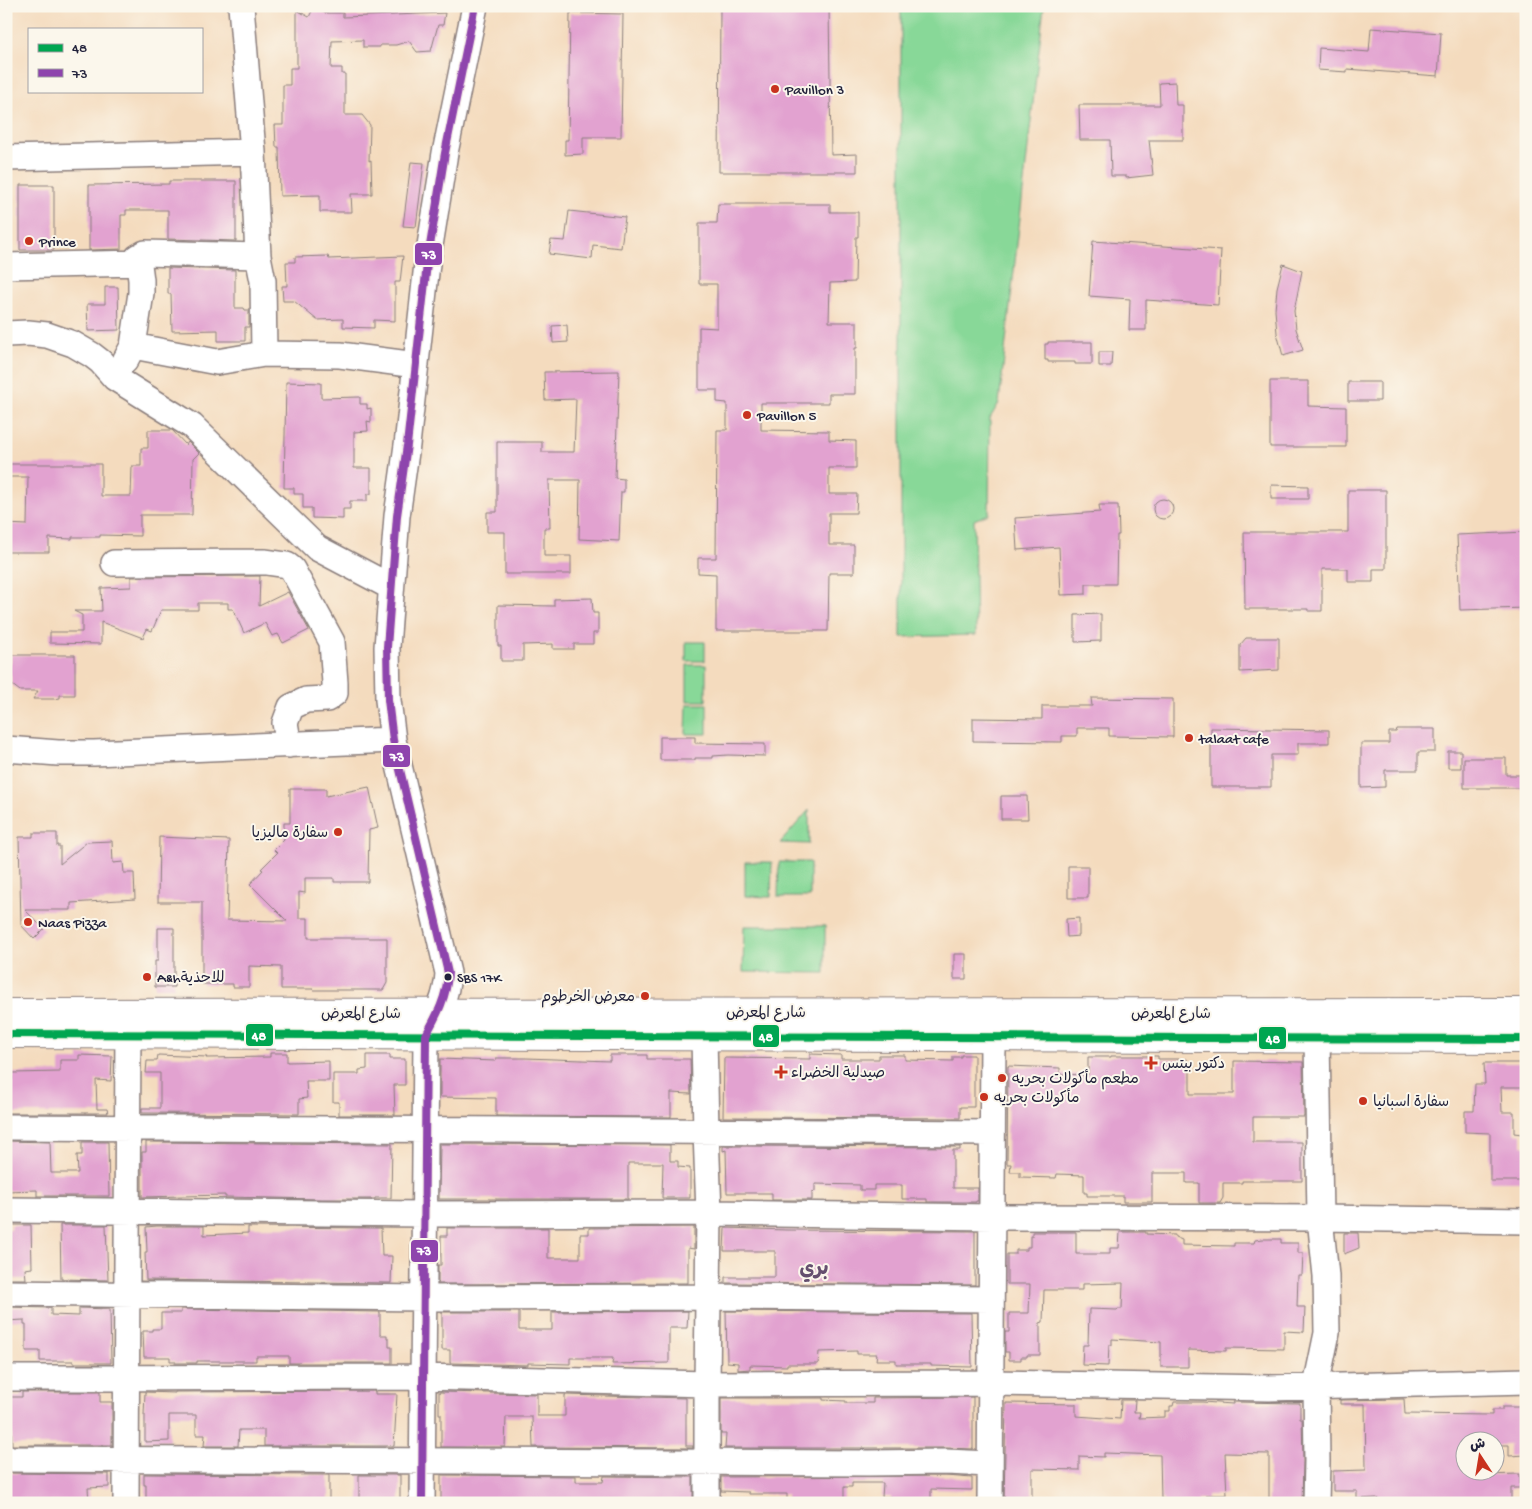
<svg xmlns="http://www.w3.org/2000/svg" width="1532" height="1509" viewBox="0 0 1532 1509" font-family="'Gochi Hand','Playpen Sans Arabic',sans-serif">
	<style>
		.green { fill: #88d898; stroke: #557d6a }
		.building { fill: #e2a2d0 }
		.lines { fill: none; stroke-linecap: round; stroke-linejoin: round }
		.minor-casing { stroke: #8b7e7c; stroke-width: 28 }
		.major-casing { stroke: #8b7e7c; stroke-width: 30 }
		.minor { stroke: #fff; stroke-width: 25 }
		.major { stroke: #fff; stroke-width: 28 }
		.bus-1-casing { stroke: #fbf7ec; stroke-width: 11 }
		.bus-2-casing { stroke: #fbf7ec; stroke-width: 11 }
		.bus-1 { stroke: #00a651; stroke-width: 8 }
		.bus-2 { stroke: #8e44ad; stroke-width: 8 }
		.poi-dot { fill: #c8321e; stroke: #fbf7ec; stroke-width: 2 }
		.bus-dot { fill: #22223b; stroke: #fbf7ec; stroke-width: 2 }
		.labels { text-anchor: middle; stroke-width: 4; stroke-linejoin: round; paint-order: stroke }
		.bus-label { font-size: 14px; fill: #22223b; stroke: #fbf7ec; text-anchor: start }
		.poi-label { font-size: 15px; fill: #22223b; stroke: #fbf7ec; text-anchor: start }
		.street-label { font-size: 15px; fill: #22223b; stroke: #fbf7ec }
		.district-label { font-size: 20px; font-weight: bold; fill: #654f6f; stroke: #fbf7ec }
		.line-badge { stroke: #fbf7ec; stroke-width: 2 }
		.badge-label { font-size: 14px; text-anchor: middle; font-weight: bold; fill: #fff }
	</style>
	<rect width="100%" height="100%" fill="#fbf7ec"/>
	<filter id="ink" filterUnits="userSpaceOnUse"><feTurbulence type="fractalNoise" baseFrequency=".02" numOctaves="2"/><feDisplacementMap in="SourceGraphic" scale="10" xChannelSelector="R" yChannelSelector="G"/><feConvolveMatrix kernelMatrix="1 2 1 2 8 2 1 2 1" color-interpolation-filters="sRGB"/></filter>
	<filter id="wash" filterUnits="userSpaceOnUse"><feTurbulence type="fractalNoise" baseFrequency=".0096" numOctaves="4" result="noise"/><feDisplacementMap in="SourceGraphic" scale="20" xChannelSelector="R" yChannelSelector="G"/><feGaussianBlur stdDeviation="1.12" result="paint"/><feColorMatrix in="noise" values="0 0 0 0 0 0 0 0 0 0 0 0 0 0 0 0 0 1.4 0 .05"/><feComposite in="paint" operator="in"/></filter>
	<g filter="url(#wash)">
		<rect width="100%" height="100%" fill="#f4dbbe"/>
		<path class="green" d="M901 6H1044L999 403 990 418 989 514 974 520 976 635 901 637Z
			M686 642H705V661H686Z
			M687 665H706V701H687Z
			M687 704H707V734H686Z
			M809 810V844L780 843Z
			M745 862H772L771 897 745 896Z
			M779 862H810V897H778Z
			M744 926H825V973L743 972Z"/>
		<g id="blocks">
			<path class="building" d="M720 6H829L831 155 857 154V172H719Z
				M314 7 325 13H343V17L445 13 443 25H438L431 51 417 52 409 41 396 45H380V47H363V40L332 41 331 68H342V74H345V115H362L370 125 369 161 371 160 372 194H351L352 212H320V195L280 196 279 147H276L275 125H283V85H290V68H297V10L309 17Z
				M570 13 623 14 621 137H583V154L565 155V140H568Z
				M1371 28 1441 33 1438 76 1347 69V72L1318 70 1319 48 1369 52Z
				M1175 82 1176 105H1183V140H1149L1153 175 1126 178V176H1111L1110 140H1080L1079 105H1160L1159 83Z
				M411 162 424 163 416 227 403 226Z
				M169 181H236V241L168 239V210H126V215H121V249L89 250V185L169 184Z
				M20 185H54V250H20Z
				M718 204H830V212H858V237H856L855 282 830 283 829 322H857V348H855V394H829V403H761V430L829 431V440L856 441V468H829V494H857L856 513H829V545H854V573H829L828 631H716V574L698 573V558H716L717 430H727V403L717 402V390H699V327L717 328V284H699V223H717Z
				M569 211 625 217 621 248 593 245 592 259 549 254 551 240 565 241Z
				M1093 241 1221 250 1218 305 1146 300V330H1129L1130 299 1089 296Z
				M328 256 329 259 403 256 400 282H395V321L374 320V328L343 327V319L317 320 294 301H283L282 286H287L286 262H295V257Z
				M1283 264 1302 271 1294 311 1296 329 1303 350 1283 356 1277 333 1275 310 1277 288Z
				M168 268 235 270V308H244L245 310H249V327H245V341H218V330L172 331 171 294H168Z
				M105 287H118L119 330 88 331 87 304H105Z
				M567 325 568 342 553 343 552 326Z
				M1048 342H1092V364H1075V362H1048V360H1045V344H1048Z
				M1099 352H1112L1111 366H1099Z
				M619 371 615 478 624 479V492H621L619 541 579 539 580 480H549L550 528H544V556H571V574H505V532H487V512H497V442H542V452H574L576 399 545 400 544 372Z
				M1270 381H1308V406L1346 407V447H1270Z
				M286 382 321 383V398L360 397V404H367V409L371 408V422L367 421 368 431 354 432V468H371V494H367V501H350V509H343V519L312 518V508H303V494H294V488H284Z
				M1348 382H1380V401H1348Z
				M148 430H172L186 445 188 442 199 453 193 459 192 515H140V536L100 535V537H72V539L49 538V552H7L6 524 27 525 28 477H6V464H101V496H131L132 466H141V448H148Z
				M1271 485 1308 486V499H1271Z
				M1348 490H1386V569H1373V582H1348V569H1322V611H1308V609H1245L1244 532H1348Z
				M1153 509a10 10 0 1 1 20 0a10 10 0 1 1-20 0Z
				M1099 505H1118L1119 535H1117L1116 584H1086V594L1061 595 1059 547 1017 550 1015 518 1100 512Z
				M1526 532V608L1460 610 1457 535Z
				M260 576 259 606 288 592 309 630 283 643 278 634 272 636 265 623 244 633 233 609H228V603H198V610H161L152 631 147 629 143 638 101 622V644L50 643V632H82V615L74 611H102L101 588 131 587V577Z
				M592 598 593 613H598V633H593V644H574V649H553V644L523 645V661H501V646H498V605L554 606V599Z
				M1101 614V641L1075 642V615Z
				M1246 638H1279V670L1240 672V645Z
				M11 655H75V695H60V698L54 699H33L38 691H20L11 684V676L8 670 11 662Z
				M1091 698 1173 699V737L1109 736V728H1077V736H1062V742L973 741V718L1042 719V706H1092Z
				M1211 728 1329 730V743H1298V755H1271V787H1211Z
				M1397 729H1435V752H1418V770H1385V787L1361 788V743H1389V732H1396Z
				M660 737H695V743L765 744V756L728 755 713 756V758H695V760H660Z
				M1448 751H1461V768H1448Z
				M1464 758H1506V775H1526V788H1464Z
				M369 787 378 828 369 830 368 882H334V878H305V893L299 892V918H308V938H387V983L383 990H313V989H281V967L249 966V987H233V984H202V902H158L159 837 229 840 227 920 287 921 250 884 263 870 261 869 277 853 274 850 284 840V823H290V789H326V796Z
				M1001 796H1027L1028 819H1001Z
				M33 833H57V846H60V864L87 842 112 841 113 863 123 862 124 873H134L135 899 71 903V910H25L44 929 34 939 21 925 19 837H33Z
				M1068 866H1088V898H1068Z
				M1079 918V936L1067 937 1066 919Z
				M158 928H174V987H155V961H158Z
				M954 954H966V979H954Z
				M270 1053H287V1062L329 1061V1081H306L307 1098 299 1099V1114L142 1113V1108H160V1073H146L147 1061H157L158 1055 207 1057 206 1058 270 1057Z
				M810 1054 841 1055V1059H879V1055H905V1060L953 1061V1057H961V1055H974V1107H960V1118L723 1117 724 1058 810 1059Z
				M79 1055 112 1056 111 1081 96 1080 97 1109H107L108 1113H6V1080H12V1073L60 1072V1060H79Z
				M367 1055H390V1059H405V1085H394L395 1115H339V1102H333V1074H359V1070L367 1069Z
				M610 1055H647V1059H690L691 1094 671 1093V1117L496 1116V1098L440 1097V1059L496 1061V1058H526L610 1061Z
				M1111 1056H1158V1059H1187V1064H1190V1094H1234V1061L1303 1062 1304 1117H1253V1142H1302V1181H1242V1183H1223V1198L1220 1203H1199V1183H1186V1173H1152V1202H1123V1196H1087V1193H1084V1175L1057 1174 1056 1178 1020 1177V1172H1010L1011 1164H1007L1008 1066 1060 1068V1074L1088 1075V1057H1111Z
				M1484 1063H1523L1524 1087H1501L1502 1112H1514V1133L1522 1134V1145L1526 1146V1181H1490V1133L1465 1132V1111H1474L1475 1084H1485Z
				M6 1141 50 1142 51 1173H78L77 1155H82V1142H108L109 1196H37V1190L6 1191Z
				M146 1142 392 1144 391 1198H375V1199H321L225 1197V1195L142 1197V1152H146Z
				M440 1144 670 1145V1161H678V1167L690 1168V1198H662L663 1163H628V1199H439Z
				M723 1146 960 1147V1150H953V1188H978V1201H976V1202H927V1199H902V1185H874V1190H860V1185L815 1184V1191L812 1192V1200H772V1193H727L726 1150 723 1151Z
				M11 1225H31L32 1268 25 1269 26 1279H6V1229H11Z
				M60 1225H106L108 1280 61 1279Z
				M157 1226H204V1235L248 1233V1227L381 1228 382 1256H392L391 1283 146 1280 145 1252H147L146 1227Z
				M694 1227V1249L688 1248V1283L438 1284V1265H441V1236H447V1228H548V1258H580V1234H589V1228Z
				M725 1228 787 1230 975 1231V1285L725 1283V1277H775V1251H724Z
				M1032 1232H1076V1254H1110V1248H1119L1120 1232H1146V1234L1175 1235V1237L1182 1240V1245L1234 1246V1243H1254L1255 1240 1263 1239H1281V1243H1298V1253H1303L1302 1275H1298L1297 1307H1305L1304 1332 1284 1331V1349L1226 1348V1351L1188 1350V1367H1161V1342L1112 1339V1345H1109L1108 1366 1082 1365 1083 1345H1088L1089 1309 1117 1310 1118 1309H1122L1123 1283 1082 1284V1290H1044L1043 1322 1040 1323V1355H1027V1357H1021V1360H1009V1352H1005V1332H1009V1313H1029L1030 1284H1007V1254H1016V1250H1027V1247H1030V1236H1032Z
				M1344 1233H1358L1359 1248 1344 1254Z
				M6 1307 51 1308V1315L79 1316V1308L110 1309 111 1363H73V1361H40V1351H26V1324H24V1320L6 1321Z
				M181 1309 380 1312V1335H387V1338H389V1347H392V1363H289V1356H256V1361H197V1363H175V1361H170V1357H144L143 1331H152V1329H161V1313H181Z
				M688 1311 687 1328H669V1363L612 1364 613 1358H570V1364L528 1363V1365L450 1363V1350H442V1312H519V1330H552V1312Z
				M726 1311 971 1313 972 1367 931 1366V1364H896V1360H876L877 1354H857V1351L819 1352 818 1364H787V1366L750 1365V1369L738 1370V1363L727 1362Z
				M375 1391V1394H397L394 1446H264V1430H239L238 1446H204L205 1435H196V1415H169V1441L145 1442V1415H144L145 1392 175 1393V1392Z
				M22 1392H100V1402H112V1445H12L11 1420H6V1397H22Z
				M439 1392 537 1394V1416H565V1395L686 1398V1446H693V1448L533 1447 532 1417H506L505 1447H441V1414H439Z
				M973 1397V1449L946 1448H725L726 1434H721V1399L723 1398H823V1400L846 1401V1403H873V1398Z
				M1404 1399 1405 1414 1492 1415V1410H1502V1407H1526V1455L1509 1456V1445H1494V1442H1464V1472H1482V1475L1520 1474V1488H1511V1500H1501V1503H1382L1377 1498 1357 1499V1491H1333V1471L1366 1470 1365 1404H1340V1400Z
				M1121 1400H1135L1134 1412H1140L1139 1418 1165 1417V1411H1170V1406H1173L1174 1402H1202L1233 1404V1402L1300 1403V1419H1302L1303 1461 1302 1503H1269V1454L1225 1453 1227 1495H1207V1500H1198V1503H1164V1499H1161L1160 1455 1104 1453V1457L1079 1456V1470L1032 1469V1503H1004L1006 1403 1076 1404V1416L1120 1419Z
				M6 1473 109 1474V1487L88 1488 89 1502 6 1503Z
				M144 1474 329 1475V1503H146V1485H144Z
				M359 1475H400V1501H394V1503H359Z
				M441 1475 576 1476V1482H603L604 1476 693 1477V1503H441Z
				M946 1476 972 1478V1490L931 1489V1503H891V1497H882L883 1483H852V1487H844V1503H787V1494H749V1492L721 1491V1477Z"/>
		</g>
	</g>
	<g filter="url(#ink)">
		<use href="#blocks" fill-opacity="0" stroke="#8b7e7c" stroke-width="1"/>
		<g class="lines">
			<defs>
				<path id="minor" d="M241 6 253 152 258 256 263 281 264 354
					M6 158 253 152
					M6 266 139 263
					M6 334 28 333 47 335 73 344 92 355 101 362 115 378 192 426 317 548 391 587
					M133 346 217 362 264 354 340 355 416 365
					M125 361 133 346 141 293V280L138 257 145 253 258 256
					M114 563 266 562 287 565 292 569 332 642 335 683V693L327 699 306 700 291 707 285 723 289 745
					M6 749 58 753H94L393 740
					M704 1036 706 1132 709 1213 707 1384V1503
					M6 1127 992 1133
					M6 1210 424 1214 709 1213 992 1217 1320 1218 1526 1221
					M6 1293 424 1298 709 1297 991 1299
					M6 1378 423 1377 707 1384 991 1383 1269 1388 1526 1381
					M6 1459 869 1463 946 1462 990 1464
					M126 1503 128 1015
					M422 1503 426 1035C437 1015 447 997 448 973L393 740 388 700 387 647 397 516 407 445 427 264 445 153 475 6
					M990 1503 993 1037
					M1316 1503 1317 1461 1316 1386 1327 1333 1326 1276 1320 1218 1317 1038"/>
				<path id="major" d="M6 1013 1526 1012
					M6 1034 1526 1039"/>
			</defs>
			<use href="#minor" class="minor-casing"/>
			<use href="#major" class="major-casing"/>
			<use href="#minor" class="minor"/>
			<use href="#major" class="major"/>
			<defs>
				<path id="bus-1" d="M6 1034 1526 1039"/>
				<path id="bus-2" d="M422 1503 426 1035C437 1015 447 997 448 973L393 740 388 700 387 647 397 516 407 445 427 264 445 153 475 6"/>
			</defs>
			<use href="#bus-1" class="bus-1-casing"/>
			<use href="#bus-2" class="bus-2-casing"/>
			<use href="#bus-1" class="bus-1"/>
			<use href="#bus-2" class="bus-2"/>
		</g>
	</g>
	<g class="poi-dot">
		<circle cx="775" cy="89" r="5"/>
		<circle cx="29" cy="241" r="5"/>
		<circle cx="747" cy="415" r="5"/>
		<circle cx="1189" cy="738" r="5"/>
		<circle cx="338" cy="832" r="5"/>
		<circle cx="28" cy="922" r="5"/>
		<circle cx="147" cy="977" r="5"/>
		<circle cx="645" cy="996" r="5"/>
		<path d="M1148.5 1055.5h5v5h5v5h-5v5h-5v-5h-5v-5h5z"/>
		<path d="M778.5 1064.5h5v5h5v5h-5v5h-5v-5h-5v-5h5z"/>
		<circle cx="1002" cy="1078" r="5"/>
		<circle cx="984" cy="1097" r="5"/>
		<circle cx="1363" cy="1101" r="5"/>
	</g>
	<circle class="bus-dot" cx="448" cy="977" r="4.5"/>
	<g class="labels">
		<g class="bus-label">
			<text x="457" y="982">SBS 17K</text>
		</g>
		<g class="poi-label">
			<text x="785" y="94">Pavillon 3</text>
			<text x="39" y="246">Prince</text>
			<text x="757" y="420">Pavillon 5</text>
			<text x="1199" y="743">talaat cafe</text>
			<text x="328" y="837" text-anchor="end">سفارة ماليزيا</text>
			<text x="38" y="927">Naas Pizza</text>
			<text x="157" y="982">A&amp;hللاحذية</text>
			<text x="635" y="1001" text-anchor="end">معرض الخرطوم</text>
			<text x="1162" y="1068">دكتور بيتس</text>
			<text x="791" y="1077">صيدلية الخضراء</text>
			<text x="1012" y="1083">مطعم مأكولات بحريه</text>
			<text x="994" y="1102">مأكولات بحريه</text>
			<text x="1373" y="1106">سفارة اسبانيا</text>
		</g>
		<g class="street-label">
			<text x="766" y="1017">شارع المعرض</text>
			<text x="361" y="1018">شارع المعرض</text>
			<text x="1171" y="1018">شارع المعرض</text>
		</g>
		<g class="district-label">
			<text x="814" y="1274">بري</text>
		</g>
	</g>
	<g class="line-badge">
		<rect x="414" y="242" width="29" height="24" rx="5" fill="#8e44ad"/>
		<rect x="382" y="744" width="29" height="24" rx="5" fill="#8e44ad"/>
		<rect x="245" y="1023" width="29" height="24" rx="5" fill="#00a651"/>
		<rect x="752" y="1024" width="28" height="24" rx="5" fill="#00a651"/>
		<rect x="1258" y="1026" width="29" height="24" rx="5" fill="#00a651"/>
		<rect x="410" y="1239" width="29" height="24" rx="5" fill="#8e44ad"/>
	</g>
	<g class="badge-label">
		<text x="429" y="259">73</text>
		<text x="397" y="761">73</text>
		<text x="259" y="1040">48</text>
		<text x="766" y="1041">48</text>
		<text x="1273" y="1043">48</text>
		<text x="424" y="1255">73</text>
	</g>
	<rect width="1532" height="1509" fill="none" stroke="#fbf7ec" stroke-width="25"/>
	<rect x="28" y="28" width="175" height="65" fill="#fbf7ec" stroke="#a4a2a5"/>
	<rect x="38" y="44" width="25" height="8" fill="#00a651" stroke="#a4a2a5"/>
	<text x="72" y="52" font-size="15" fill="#22223b">48</text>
	<rect x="38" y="69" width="25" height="8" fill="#8e44ad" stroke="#a4a2a5"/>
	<text x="72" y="78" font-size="15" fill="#22223b">73</text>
	<g transform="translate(1480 1456) rotate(348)"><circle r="24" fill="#fbf7ec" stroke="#a4a2a5"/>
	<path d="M0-4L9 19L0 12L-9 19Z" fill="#c8321e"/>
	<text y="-8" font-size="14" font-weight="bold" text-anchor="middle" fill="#22223b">ش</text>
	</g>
</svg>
